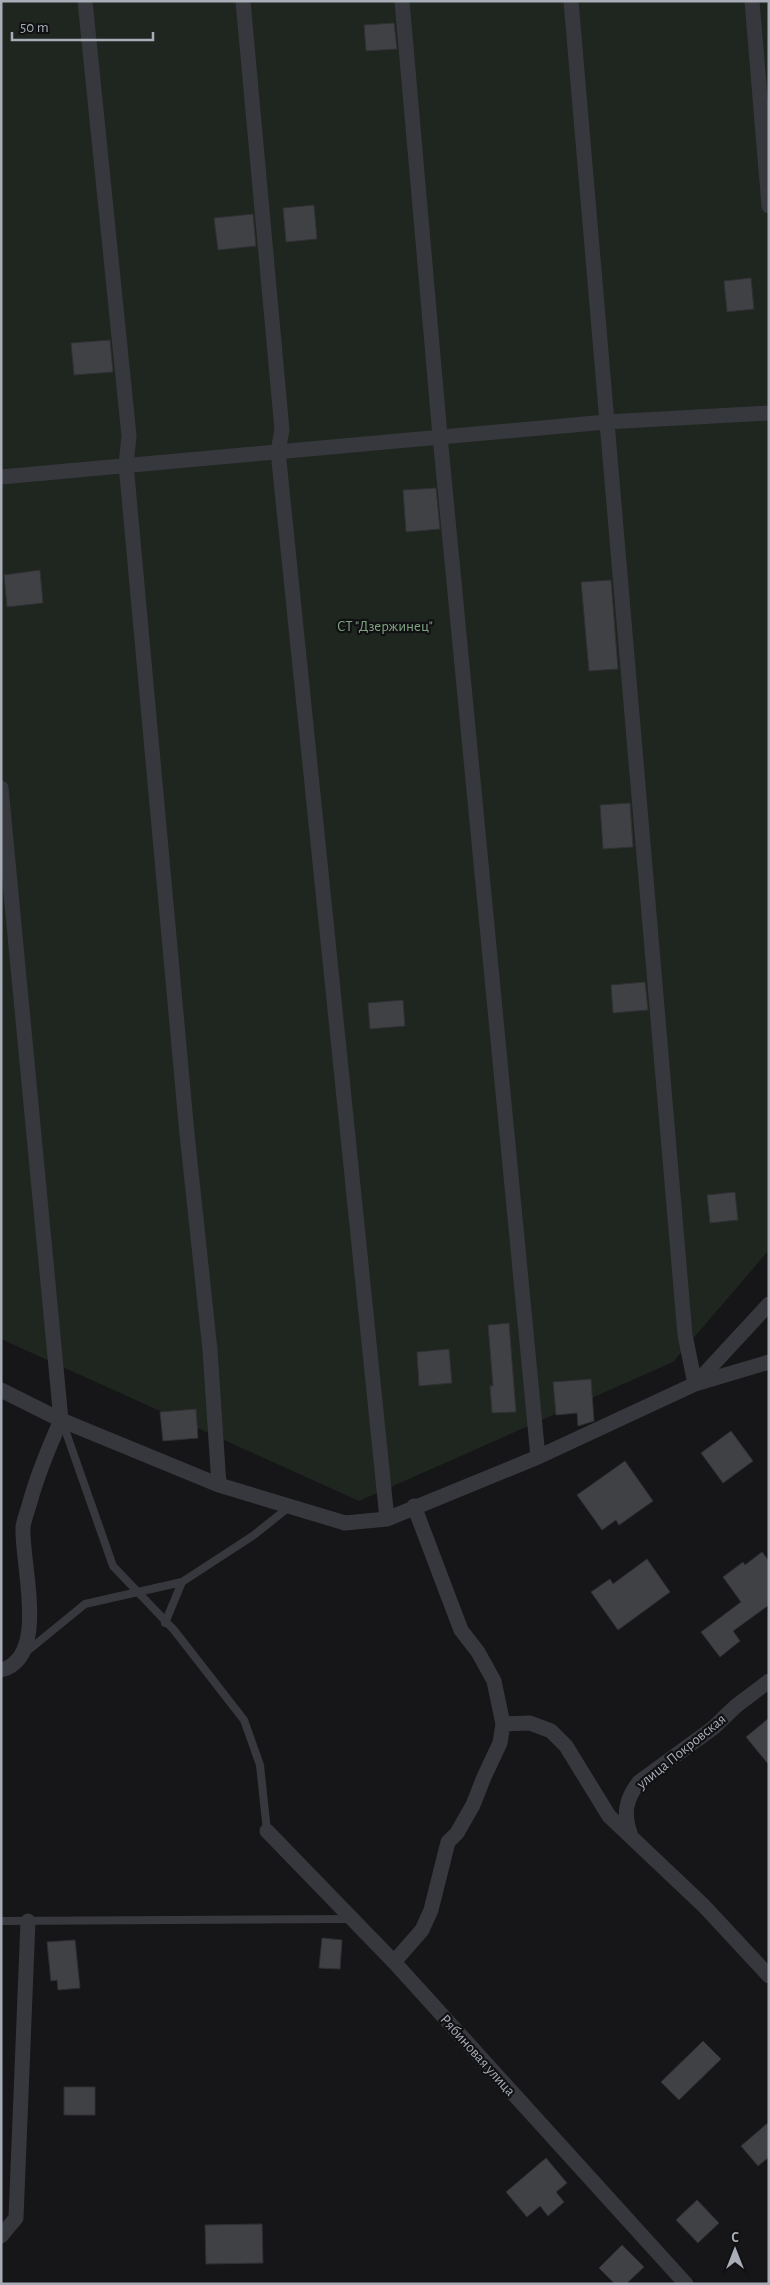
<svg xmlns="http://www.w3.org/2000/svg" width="770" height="2285" viewBox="0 0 770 2285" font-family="'Alegreya Sans',sans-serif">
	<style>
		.green { fill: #1e261f }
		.building { fill: #404145; stroke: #303034 }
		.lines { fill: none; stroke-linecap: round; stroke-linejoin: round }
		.service { stroke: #37383d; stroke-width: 8 }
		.minor { stroke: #37383d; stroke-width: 15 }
		.labels { text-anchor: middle; stroke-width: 4.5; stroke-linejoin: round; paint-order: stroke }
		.park-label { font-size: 15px; fill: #7fa381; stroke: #111113 }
		.street-label { font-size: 15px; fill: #a8adb8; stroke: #111113 }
	</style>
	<rect width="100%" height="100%" fill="#161618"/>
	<path class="green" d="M1 1H769V1250L673 1362 359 1501 1 1339Z"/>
	<path class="building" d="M394 23 397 49 366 51 364 25Z
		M314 205 317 239 286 242 283 208Z
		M253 214 256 246 218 250 214 218Z
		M751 278 754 309 727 312 724 281Z
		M110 340 113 372 74 375 71 343Z
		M436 488 440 529 406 532 403 490Z
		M40 570 43 603 7 607 4 575Z
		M611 580 618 669 589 671 581 582Z
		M630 803 633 847 603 849 600 805Z
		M645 982 648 1010 613 1013 611 985Z
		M403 1000 405 1026 370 1029 368 1003Z
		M735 1192 738 1220 710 1223 707 1195Z
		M509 1323 516 1412 492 1413 490 1386H493L488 1325Z
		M449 1349 452 1383 419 1386 417 1352Z
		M591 1379 594 1421 578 1426 577 1413 556 1415 553 1382Z
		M196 1409 198 1438 163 1441 160 1412Z
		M731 1431 753 1461 723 1483 701 1453Z
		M625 1461 653 1501 619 1525 616 1520 602 1530 577 1495Z
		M762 1552 769 1561V1605L733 1631 740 1641 720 1657 701 1632 741 1602 723 1577 743 1562 745 1565Z
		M647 1559 670 1592 618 1630 591 1592 610 1579 613 1584Z
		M769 1718V1765L746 1737Z
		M322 1938 342 1940 340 1969 319 1968Z
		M75 1940 80 1988 58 1990 57 1980 51 1981 47 1942Z
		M703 2041 721 2059 679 2100 661 2082Z
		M64 2087H95V2115H64Z
		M769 2122V2157L758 2166 741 2146Z
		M546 2158 567 2183 556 2192 564 2202 548 2216 540 2206 527 2217 506 2192Z
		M697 2200 719 2223 698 2243 676 2220Z
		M262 2224 263 2263 206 2264 205 2225Z
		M622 2245 644 2267 626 2284H615L599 2268Z"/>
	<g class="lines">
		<path class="service" d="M62 1421 113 1566 174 1630 244 1720 260 1765 267 1831
			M165 1623 182 1582 254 1535 289 1507
			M25 1653 85 1604 182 1582
			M1 1921 349 1919"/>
		<path class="minor" d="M85 1 129 436 126 464 187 1134 210 1350 219 1485
			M243 1 282 430 278 451 387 1519
			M402 1 440 436 538 1457
			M571 1 685 1335 695 1384 769 1304
			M752 1 769 206
			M1 477 606 422 769 413
			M1 788 61 1420C49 1447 38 1473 30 1502 28 1510 24 1519 23 1527 21 1563 50 1658 1 1670
			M1 1390 61 1420 219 1485 345 1523 387 1519 538 1457 695 1384 769 1362
			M503 1724 530 1723 551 1731 566 1746 609 1816 704 1906 769 1976
			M267 1831 394 1962 686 2284
			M631 1836C623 1814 625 1800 639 1782L713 1728 736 1706 769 1681
			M394 1962 422 1930 431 1910 448 1842 457 1833 473 1805 484 1777 500 1743 503 1724 494 1681 478 1652 461 1630 414 1506
			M1 2236 16 2218 28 1921"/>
	</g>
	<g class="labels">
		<g class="park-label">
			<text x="385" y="631">СТ "Дзержинец"</text>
		</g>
		<g class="street-label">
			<text transform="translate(681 1751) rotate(-39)" y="5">улица Покровская</text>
			<text transform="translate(478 2055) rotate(48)" y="5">Рябиновая улица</text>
		</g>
	</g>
	<rect width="770" height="2285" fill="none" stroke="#a8adb8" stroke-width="5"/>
	<g transform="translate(735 2250)" stroke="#111113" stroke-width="4" paint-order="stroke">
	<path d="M0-4L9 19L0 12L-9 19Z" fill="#a8adb8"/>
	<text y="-8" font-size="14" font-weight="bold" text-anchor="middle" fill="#a8adb8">С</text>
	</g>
	<path d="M12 32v8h141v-8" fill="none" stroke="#a8adb8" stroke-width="2.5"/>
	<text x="20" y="32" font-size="15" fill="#a8adb8" stroke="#111113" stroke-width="4" paint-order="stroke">50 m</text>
</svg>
